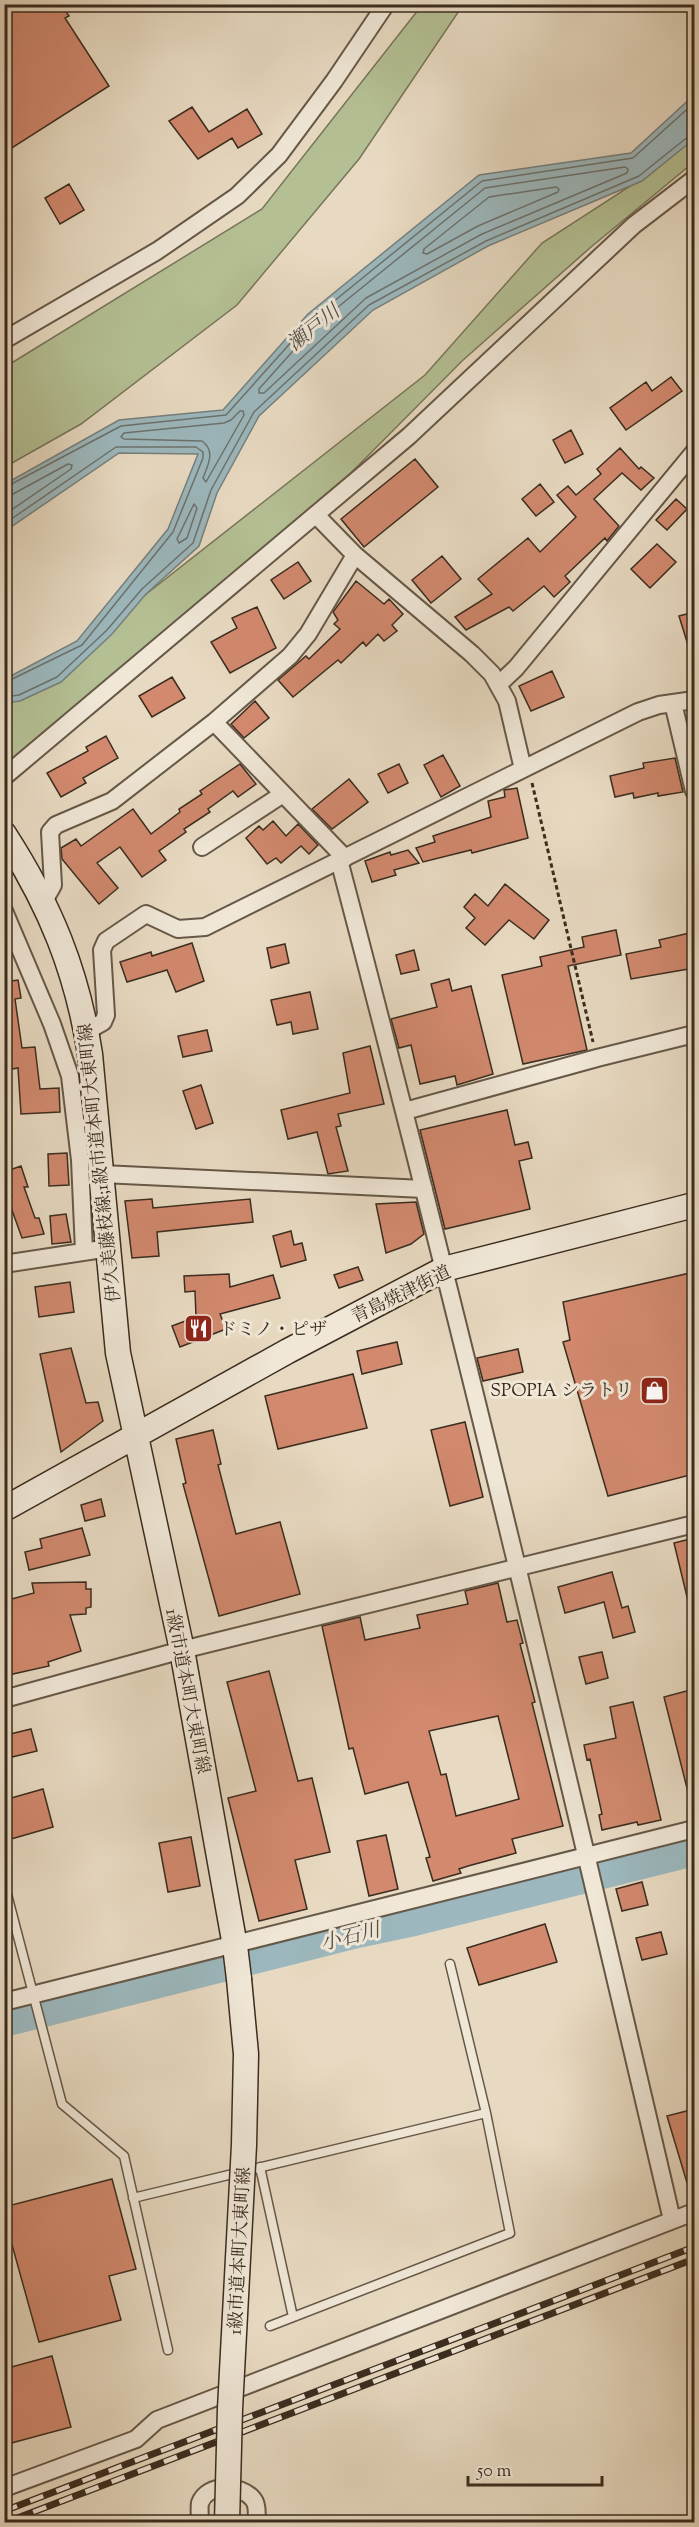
<svg xmlns="http://www.w3.org/2000/svg" width="699" height="2527" viewBox="0 0 699 2527" font-family="'Sorts Mill Goudy','Noto Serif JP',serif">
	<style>
		.green { fill: #b4c094; stroke: #77765a; stroke-width: 1.5 }
		.water { fill: #9cb8be; stroke: #75807e; stroke-width: 1.5 }
		.lines { fill: none; stroke-linecap: round; stroke-linejoin: round }
		.shore { stroke: #6b726e; stroke-width: 1.5 }
		.river { stroke: #9cb8be; stroke-width: 32 }
		.building { fill: #d2896e; stroke: #3a2c1f; stroke-width: 1.5; fill-rule: evenodd }
		.lane-casing { stroke: #665848; stroke-width: 11 }
		.street-casing { stroke: #665848; stroke-width: 20 }
		.secondary-casing { stroke: #3a2c1f; stroke-width: 27 }
		.path { stroke: #3a2c1f; stroke-width: 3; stroke-dasharray: 4.5 3; stroke-linecap: butt }
		.lane { stroke: #f0e7d7; stroke-width: 8 }
		.street { stroke: #f0e7d7; stroke-width: 16 }
		.secondary { stroke: #f0e7d7; stroke-width: 24 }
		.rail-casing { stroke: #3a2c1f; stroke-width: 7 }
		.rail { stroke: #f0e7d7; stroke-width: 4.5; stroke-dasharray: 14; stroke-linecap: butt }
		.secondary-bridge-casing { stroke: #3a2c1f; stroke-width: 27; stroke-linecap: butt }
		.secondary-bridge { stroke: #f0e7d7; stroke-width: 24 }
		.labels { text-anchor: middle; stroke-width: 6; stroke-linejoin: round; paint-order: stroke }
		.street-label { font-size: 18px; fill: #3a2c1f; stroke: #f0e7d7 }
		.poi-label { font-size: 18px; fill: #3a2c1f; stroke: #f0e7d7; text-anchor: start }
		.water-label { font-size: 20px; font-style: italic; fill: #524f47; stroke: #f0e7d7 }
	</style>
	<rect width="100%" height="100%" fill="#e8dac2"/>
	<filter id="stains"><feTurbulence type="fractalNoise" baseFrequency=".00333" numOctaves="4"/><feColorMatrix values="0 0 0 0 .2 0 0 0 0 .09 0 0 0 0 .02 0 0 0 .5 -.17"/></filter>
	<radialGradient id="worn" r=".72"><stop offset=".6" stop-color="#630" stop-opacity="0"/><stop offset="1" stop-color="#630" stop-opacity=".3"/></radialGradient>
	<path class="green" d="M422 5H463L359 159 237 305 81 424 5 467V367L262 209Z
		M694 138V162L591 247 462 361 328 496 150 653 5 766V705L425 375 542 243 632 185Z"/>
	<path class="water" d="M694 95V139L642 181 488 246 373 310 259 416 217 493 199 546 146 594 112 634 61 682 20 701 5 703V679L77 641 168 529 198 454 119 453 5 531V484L119 420 223 410 308 314 479 175 631 153Z"/>
	<g class="lines">
		<path class="shore" d="M625 167 628 169 627 173 482 234 366 298 264 393H259V389L317 324 485 188Z
			M556 187 559 189 558 192 478 226 427 254 423 253 424 249 489 197Z
			M240 411H243L244 415 206 482 203 478C208 465 216 451 202 441L124 439 121 437 124 433 224 423 231 420Z
			M4 488 121 426 226 415 312 319 482 181 633 158 694 103
			M4 496 13 494 68 464 72 465 71 469 4 515
			M194 504 197 508 187 538 179 543 177 539Z
			M4 524 116 447H196L203 452V458L173 532 82 645 4 683
			M4 697 19 695 57 677 107 630 142 589 193 543 211 490 254 412 369 305 486 241 639 176 689 136 694 135"/>
		<path class="river" d="M4 2021 357 1932 414 1920 694 1850"/>
	</g>
	<path class="building" d="M4 4H61L69 16 65 18 109 86 4 153Z
		M192 107 209 132 247 109 262 134 238 148 232 138 198 159 169 121Z
		M69 184 84 210 60 224 45 198Z
		M671 377 682 391 626 430 610 408 646 382 652 391Z
		M571 430 583 454 565 463 553 440Z
		M620 448 639 469 641 467 654 478 641 490 622 473 594 499 619 526 607 541 605 538 565 576 570 582 554 597 544 586 513 611 509 607 466 630 455 617 492 594 478 579 528 538 540 552 576 517 557 495 568 486 576 495 601 474 597 469Z
		M415 459 438 487 364 547 341 519Z
		M540 484 554 502 536 516 522 499Z
		M676 499 687 509 667 530 656 520Z
		M657 544 676 562 650 588 631 569Z
		M442 556 461 579 431 603 412 580Z
		M298 562 311 581 284 599 271 580Z
		M356 581 384 604 389 599 403 614 392 625 397 631 384 641 378 634 366 646 363 642 341 663 338 660 293 697 278 680 306 656 309 659 340 629 334 624 338 620 333 612Z
		M257 607 276 648 230 673 211 642 237 628 232 618Z
		M694 612V655H691L679 616Z
		M552 671 564 697 531 711 519 686Z
		M172 677 185 698 152 717 139 696Z
		M255 701 269 718 244 738 231 724Z
		M106 736 118 758 83 778 86 783 61 797 47 773 88 751 86 747Z
		M443 755 460 786 441 797 424 765Z
		M675 758 683 792 658 796V793L634 798 633 793 615 797 610 776 644 768 643 763Z
		M240 764 256 784 238 797 233 791 208 809 210 812 184 829 186 832 159 851 166 860 142 877 120 847 97 863 118 888 99 904 62 859 61 848 76 839 81 846 133 809 151 834 180 812 179 809 202 794 200 791Z
		M399 764 408 783 388 793 378 774Z
		M349 779 368 802 332 829 312 809Z
		M517 788 528 838 472 853 471 850 423 862 416 848 435 842 433 836 491 817 488 801 505 797 504 790Z
		M273 821 286 836 298 824 318 845 309 854 301 846 281 863 276 858 267 864 246 838 259 826 263 830Z
		M408 850 419 863 394 870 396 875 372 882 365 861 390 852 391 855Z
		M505 884 549 920 534 939 509 920 485 945 466 928 475 918 464 907 475 894 488 906Z
		M616 930 621 955 568 966 587 1050 523 1064 502 975 542 966 540 957 584 947 582 937Z
		M694 932V968L631 979 626 954 661 947 659 940Z
		M192 943 204 981 176 992 167 970 127 982 120 962 151 952 152 956Z
		M285 944 289 963 271 968 267 948Z
		M414 950 419 970 401 974 396 955Z
		M449 979 452 991 471 986 493 1074 457 1085 455 1076 420 1084 411 1045 399 1048 391 1019 437 1007 431 984Z
		M18 980 21 998 15 999 22 1048 35 1047 40 1089 59 1088 60 1112 21 1114 18 1068 6 1070 4 982Z
		M310 992 318 1029 293 1034 291 1022 277 1025 271 1000Z
		M207 1030 212 1051 183 1057 178 1036Z
		M370 1046 384 1104 338 1114 341 1126 336 1127 348 1171 328 1174 317 1132 288 1139 281 1110 350 1093 343 1053Z
		M201 1085 213 1123 196 1129 183 1091Z
		M507 1110 515 1145 528 1142 532 1158 519 1161 530 1209 445 1229 420 1130Z
		M67 1153 69 1185 49 1186 48 1154Z
		M21 1166 28 1187H24L35 1218H39L44 1234 22 1238 8 1199 12 1197 4 1172Z
		M152 1199 153 1208 250 1199 253 1222 157 1232 159 1256 132 1258 125 1201Z
		M416 1202 424 1234 411 1244 386 1253 376 1204Z
		M66 1214 71 1242 52 1244 50 1216Z
		M291 1231 294 1245 302 1243 306 1260 281 1267 273 1236Z
		M358 1267 363 1280 339 1288 334 1275Z
		M690 1273 694 1289V1474L608 1496 563 1342 570 1340 563 1302Z
		M229 1274 230 1287 273 1275 280 1298 220 1314 226 1329 180 1347 172 1326 196 1317 195 1291 185 1292 184 1276Z
		M70 1282 74 1312 39 1317 35 1287Z
		M397 1342 402 1364 362 1374 357 1351Z
		M71 1348 86 1403 98 1402 103 1421 61 1452 40 1354Z
		M518 1349 523 1372 483 1381 477 1358Z
		M353 1374 367 1428 278 1449 265 1396Z
		M465 1422 483 1497 450 1506 431 1430Z
		M213 1430 221 1464 218 1465 236 1534 280 1522 300 1594 219 1616 183 1484 186 1483 176 1439Z
		M101 1499 105 1516 85 1521 81 1505Z
		M82 1528 90 1555 29 1570 25 1552 42 1548 40 1539Z
		M694 1538V1604L689 1605 674 1543Z
		M612 1572 622 1608 628 1606 635 1632 613 1638 604 1602 565 1613 558 1587Z
		M86 1582V1589H91V1607L86 1608V1614L70 1615 81 1651 48 1662 49 1666 4 1676V1601L34 1593 32 1583Z
		M498 1583 507 1622 517 1620 523 1643 520 1644 535 1702 532 1703 563 1826 512 1839 516 1853 468 1866 459 1869 461 1873 433 1881 426 1858 430 1857 408 1782 365 1794 353 1748 349 1749 322 1626 360 1617 365 1640 420 1628 417 1615 468 1604 465 1591ZM498 1716 519 1799 456 1816 446 1774 441 1775 429 1731Z
		M602 1652 608 1678 586 1684 579 1657Z
		M269 1671 298 1781 312 1778 330 1852 295 1860 307 1909 259 1921 228 1798 256 1791 227 1682Z
		M694 1689V1795L689 1796 664 1697Z
		M633 1702 661 1820 638 1825 637 1822 602 1830 599 1815 602 1814 590 1759 587 1760 584 1745 616 1738 610 1707Z
		M31 1729 37 1751 12 1757 6 1735Z
		M43 1789 53 1827 11 1839 4 1815V1800Z
		M386 1835 398 1889 369 1896 357 1841Z
		M191 1837 200 1886 168 1892 159 1843Z
		M642 1882 648 1905 622 1911 616 1889Z
		M545 1924 557 1962 479 1985 467 1948Z
		M661 1932 667 1954 642 1960 636 1938Z
		M694 2109V2195L691 2196 667 2116Z
		M112 2179 136 2269 109 2276 121 2320 39 2342 4 2216V2207Z
		M52 2356 71 2427 4 2445V2369Z"/>
	<g class="lines">
		<defs>
			<path id="lane" d="M4 1883 62 2104 124 2156 168 2350
				M260 2167 293 2317
				M133 2198 486 2113
				M270 2326 510 2233 486 2113 450 1964"/>
			<path id="street" d="M4 340 157 251 237 196 279 155 334 81 386 4
				M316 515 355 555 472 654 492 674 507 701 523 769
				M498 685 516 668 694 452
				M673 703 694 791
				M214 722 345 858
				M4 777 409 436 634 225 694 179
				M202 847 283 794
				M339 860C458 1312 566 1766 672 2220
				M44 901 53 885 50 832 56 825 112 801 214 722 290 656 308 634 355 555
				M4 911 52 1024 70 1076 80 1160 84 1251
				M87 1031 103 1022 106 1015 102 950 106 941 146 914 178 929 205 927 638 712 659 705 694 700
				M405 1111 597 1058 694 1034
				M102 1174 424 1189
				M4 1264 96 1250
				M4 1699 182 1650 694 1524
				M4 2002 694 1829
				M4 2488 136 2439 157 2420 694 2212
				M200 2522C200 2517 199 2508 200 2503 207 2483 241 2484 253 2499 258 2505 257 2515 256 2522"/>
			<path id="secondary" d="M4 834C50 905 77 971 90 1054L118 1353 182 1650 235 1946 239 1979
				M4 1509 288 1351 444 1269 694 1205"/>
		</defs>
		<use href="#lane" class="lane-casing"/>
		<use href="#street" class="street-casing"/>
		<use href="#secondary" class="secondary-casing"/>
		<path class="path" d="M532 783 593 1042"/>
		<use href="#lane" class="lane"/>
		<use href="#street" class="street"/>
		<use href="#secondary" class="secondary"/>
		<defs>
			<path id="rail" d="M4 2511 694 2247
				M7 2522 694 2259"/>
		</defs>
		<use href="#rail" class="rail-casing"/>
		<use href="#rail" class="rail"/>
		<defs>
			<path id="secondary-bridge" d="M227 2522 230 2409 244 2145 246 2054 239 1979"/>
		</defs>
		<use href="#secondary-bridge" class="secondary-bridge-casing"/>
		<use href="#secondary-bridge" class="secondary-bridge"/>
	</g>
	<defs>
		<symbol id="restaurant-square" viewBox="-11 -11 22 22"><rect x="-9" y="-9" width="18" height="18" rx="4" fill="#8f2418" stroke="#f0e7d7"/><path d="M-5-6h1v4h1v-4h1v4h1v-4h1v5L-1.5 .5V6h-2V.5L-5-1ZM5-6V6H3V1.5H1.5Q1.5-4 5-6Z" fill="#fff"/></symbol>
		<symbol id="shop-square" viewBox="-11 -11 22 22"><rect x="-9" y="-9" width="18" height="18" rx="4" fill="#8f2418" stroke="#f0e7d7"/><path d="M-5-2.5h2.3a2.7 3.5 0 0 1 5.4 0H5L5.5 6h-11ZM-1.5-2.5h3a1.5 2.3 0 0 0-3 0Z" fill="#fff"/></symbol>
	</defs>
	<g fill-rule="evenodd">
		<use href="#restaurant-square" x="182" y="1312" width="33" height="33"/>
		<use href="#shop-square" x="638" y="1374" width="33" height="33"/>
	</g>
	<g class="labels">
		<g class="street-label">
			<text transform="translate(99 1163) rotate(-96)" y="6">伊久美藤枝線;1級市道本町大東町線</text>
			<text transform="translate(401 1294) rotate(-26)" y="6">青島焼津街道</text>
			<text transform="translate(188 1691) rotate(79)" y="6">1級市道本町大東町線</text>
			<text transform="translate(239 2251) rotate(-87)" y="6">1級市道本町大東町線</text>
		</g>
		<g class="poi-label">
			<text x="219" y="1335">ドミノ・ピザ</text>
			<text x="633" y="1396" text-anchor="end">SPOPIA シラトリ</text>
		</g>
		<g class="water-label">
			<text transform="translate(313 327) rotate(-39)" y="7">瀬戸川</text>
			<text transform="translate(350 1936) rotate(-14)" y="7">小石川</text>
		</g>
	</g>
	<rect width="699" height="2527" fill="none" stroke="#e8dac2" stroke-width="24"/>
	<rect x="6" y="6" width="687" height="2515" fill="none" stroke="#3a2c1f" stroke-width="3"/>
	<rect x="12" y="12" width="675" height="2503" fill="none" stroke="#3a2c1f" stroke-width="1.5"/>
	<path d="M468 2476v9h134v-9" fill="none" stroke="#3a2c1f" stroke-width="3"/>
	<text x="477" y="2476" font-size="18" fill="#3a2c1f" stroke="#f0e7d7" stroke-width="4.5" paint-order="stroke">50 m</text>
	<rect width="100%" height="100%" filter="url(#stains)"/>
	<rect width="100%" height="100%" fill="url(#worn)"/>
</svg>
